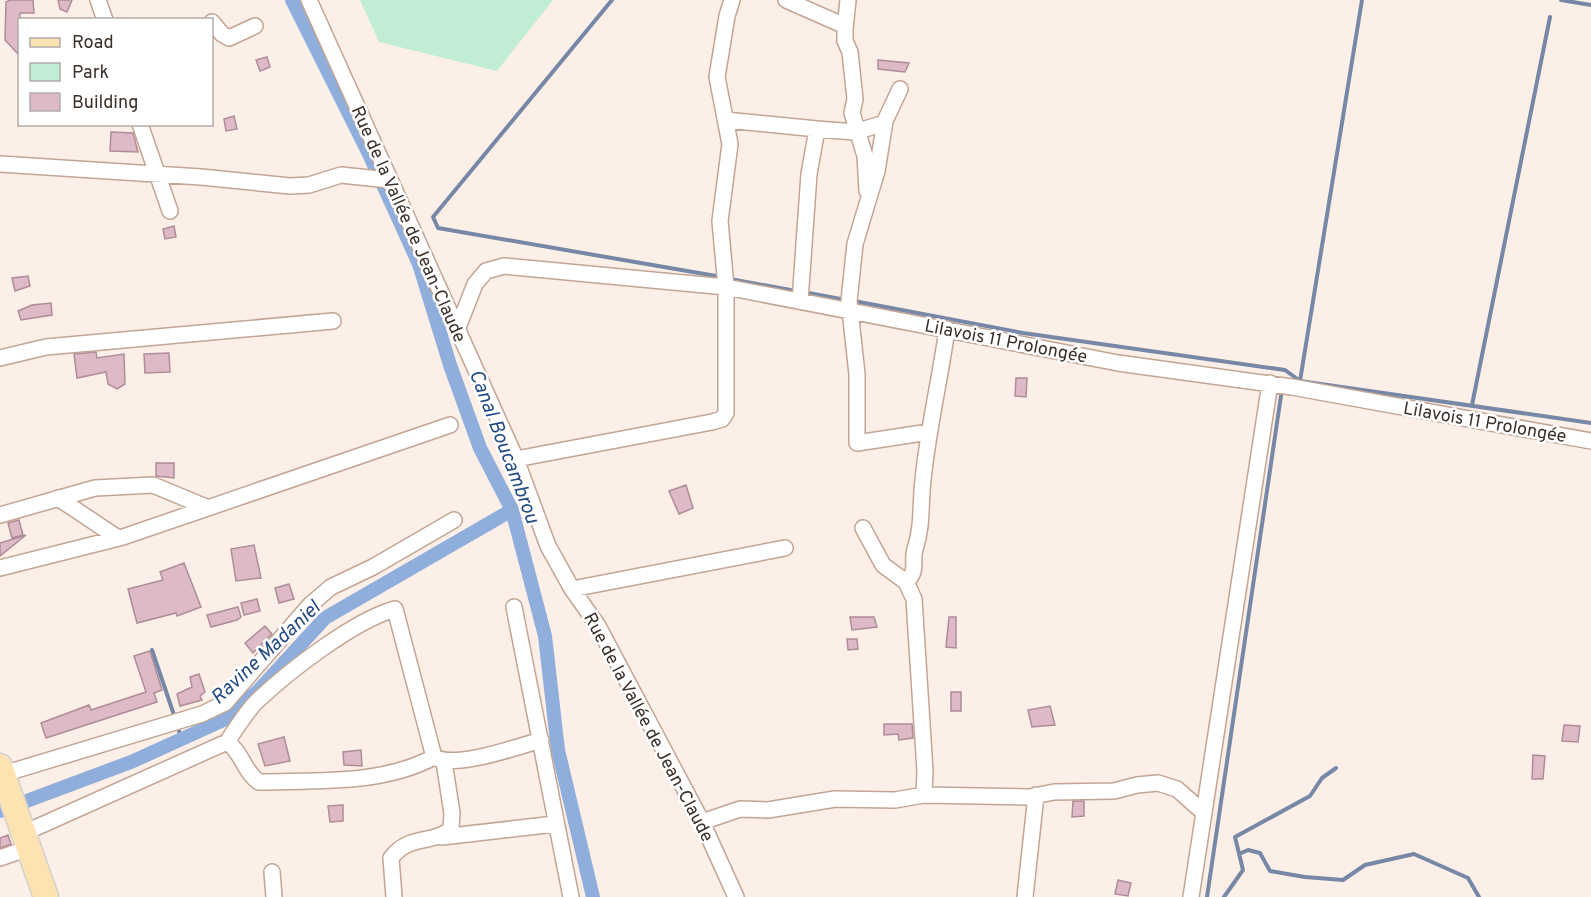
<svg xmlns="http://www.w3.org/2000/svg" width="1591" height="897" viewBox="0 0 1591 897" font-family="Overpass,sans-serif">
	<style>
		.green { fill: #c0edd3 }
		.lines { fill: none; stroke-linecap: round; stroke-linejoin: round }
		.stream { stroke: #7688a6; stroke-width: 4 }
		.canal { stroke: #8faedc; stroke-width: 14 }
		.building { fill: #ddbac6; stroke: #ae8d98; stroke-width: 1.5 }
		.minor-casing { stroke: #c2a594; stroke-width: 18 }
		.primary-casing { stroke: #d4d1d0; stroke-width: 27 }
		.minor { stroke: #fff; stroke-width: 15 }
		.primary { stroke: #fde3b2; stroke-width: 24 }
		.labels { text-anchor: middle; stroke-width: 5; stroke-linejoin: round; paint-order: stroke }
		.street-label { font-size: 18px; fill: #3b2f29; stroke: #fff }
		.water-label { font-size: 20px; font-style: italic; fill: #244a83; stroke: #fff }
	</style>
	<rect width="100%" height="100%" fill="#fcefe8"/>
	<path class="green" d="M360 0H553L497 71 379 42Z"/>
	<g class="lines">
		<path class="stream" d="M612 0 433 217 438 228 722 277
			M1561 0 1591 5
			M730 279 796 291
			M803 292 846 300
			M854 301 1023 333 1285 370 1300 381 1591 423
			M1300 381 1362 0
			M1472 405 1550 17
			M152 650 175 718
			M177 725 182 740
			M1239 854 1248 850 1260 853 1270 871 1305 877 1343 880 1365 865 1414 854 1468 878 1479 897
			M1207 897 1282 389
			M1224 897 1243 870 1235 837 1310 796 1322 778 1336 768"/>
		<path class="canal" d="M292 0 370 156 419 264 450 365 480 448 512 510 545 636 558 750 593 897
			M0 811 131 762 228 718 259 690 325 618 512 510"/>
	</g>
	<path class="building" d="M10 0H33L34 13H20L18 54 5 40 6 2Z
		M58 0H72L67 12 60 9Z
		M267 57 270 67 260 71 256 60Z
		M878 60 909 63 905 72 878 69Z
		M234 116 237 129 226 131 224 119Z
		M111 132 133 133 138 152 110 151Z
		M174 226 176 237 165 239 163 229Z
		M28 276 30 286 15 291 12 278Z
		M51 303 52 315 21 320 18 311 32 305Z
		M96 352 97 358 124 354 125 384 117 389 108 384 106 372 77 378 74 354Z
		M169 353 170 372 145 373 144 354Z
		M1016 378H1027L1026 397 1015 396Z
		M156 463H174V478L156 476Z
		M686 485 693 508 679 514 669 491Z
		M19 520 23 535 12 538 8 523Z
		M26 535 0 556V543Z
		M254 545 261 578 236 581 231 549Z
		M184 563 201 607 177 616 176 613 137 623 128 589 163 580 160 572Z
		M289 584 294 599 279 603 275 588Z
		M257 599 260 611 244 615 241 603Z
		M238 607 241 617 237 620 211 627 207 615Z
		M850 617H874L877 627 852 630Z
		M949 617H956V648L946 647Z
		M265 626 272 634 253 653 245 643Z
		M847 639H857L858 649 848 650Z
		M150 651 162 690 154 693 157 702 46 738 41 723 89 705 91 710 146 692 134 656Z
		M199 674 205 692 200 696 202 700 180 706 177 694 192 687 190 677Z
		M951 692H961V711H951Z
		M1050 706 1055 725 1032 727 1028 710Z
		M884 724H912L913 738 899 740 898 734 884 735Z
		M1564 725 1580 726 1578 742 1562 741Z
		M284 737 290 761 265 766 258 744Z
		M361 750 362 766 344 765 343 752Z
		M1533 755 1545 756 1543 779H1532Z
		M1073 801H1084V816L1072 817Z
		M343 805V821L330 822 328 806Z
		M8 835 11 844 0 848V838Z
		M1118 880 1131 883 1128 896 1115 894Z"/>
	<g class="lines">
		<defs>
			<path id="minor" d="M98 0 105 20
				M309 0 516 459 548 546 572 589 598 626 702 822 736 897
				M786 0 845 26
				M848 0 845 29V41L850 52 855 99 852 113 865 156 867 191
				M212 22 222 34 229 38 255 26
				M900 89 885 121 877 171 855 244 849 301 857 374V443L929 432
				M726 120 817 129
				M140 124 170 211
				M0 164 201 177 290 186 309 185 341 175 389 180
				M800 301 809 174 817 129 855 132 878 125 884 128
				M457 330 475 284 486 271 504 266 726 287 1118 363 1292 387 1591 441
				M0 358 46 347 333 321
				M516 459 712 422 722 419 726 413V287L720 221 730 144 717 77 727 16 732 0
				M58 498 118 538
				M0 515 95 488 153 485 206 507
				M863 528 883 565 906 582 914 599 925 771 924 795
				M0 568 123 537 450 425
				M906 582C919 570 911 562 915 549 923 525 920 504 923 480 928 429 940 380 947 329
				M572 589 785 548
				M514 607 571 897
				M227 742C236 729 245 713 257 701 289 671 353 621 395 609L434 757C456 769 516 747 541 740
				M0 775 202 714 225 703 310 605 331 587 373 567 454 520
				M702 822 740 809 768 810 835 799 895 800 924 795 1029 797 1054 792 1114 791 1137 785 1158 783 1177 789 1204 813
				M24 833 227 742C242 752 244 772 259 782 317 780 382 785 434 757
				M442 837 555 824
				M0 858 29 848
				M272 872 274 897
				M394 897 391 858C409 834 431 845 451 829L452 813 444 762
				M1025 897 1036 795
				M1191 897 1270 383"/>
			<path id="primary" d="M0 766 46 897"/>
		</defs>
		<use href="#minor" class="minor-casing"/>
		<use href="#primary" class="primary-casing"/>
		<use href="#minor" class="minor"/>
		<use href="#primary" class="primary"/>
	</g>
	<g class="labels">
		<g class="street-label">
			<text transform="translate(409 224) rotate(66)" y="6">Rue de la Vallée de Jean-Claude</text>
			<text transform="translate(1006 341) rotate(11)" y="6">Lilavois 11 Prolongée</text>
			<text transform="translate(1485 422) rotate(10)" y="6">Lilavois 11 Prolongée</text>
			<text transform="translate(649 727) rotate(62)" y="6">Rue de la Vallée de Jean-Claude</text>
		</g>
		<g class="water-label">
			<text transform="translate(505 446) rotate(69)" y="7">Canal Boucambrou</text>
			<text transform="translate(265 652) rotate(-43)" y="7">Ravine Madaniel</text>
		</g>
	</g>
	<rect x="18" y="18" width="195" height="108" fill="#ffffff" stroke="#b1aca9" stroke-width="1.5"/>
	<rect x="30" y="38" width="30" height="9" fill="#fde3b2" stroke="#b1aca9" stroke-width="1.5"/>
	<text x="72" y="48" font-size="18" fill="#3b2f29">Road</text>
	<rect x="30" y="63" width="30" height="18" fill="#c0edd3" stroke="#b1aca9" stroke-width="1.5"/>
	<text x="72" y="78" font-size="18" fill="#3b2f29">Park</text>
	<rect x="30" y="93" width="30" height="18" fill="#ddbac6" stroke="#b1aca9" stroke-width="1.5"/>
	<text x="72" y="108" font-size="18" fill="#3b2f29">Building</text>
</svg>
